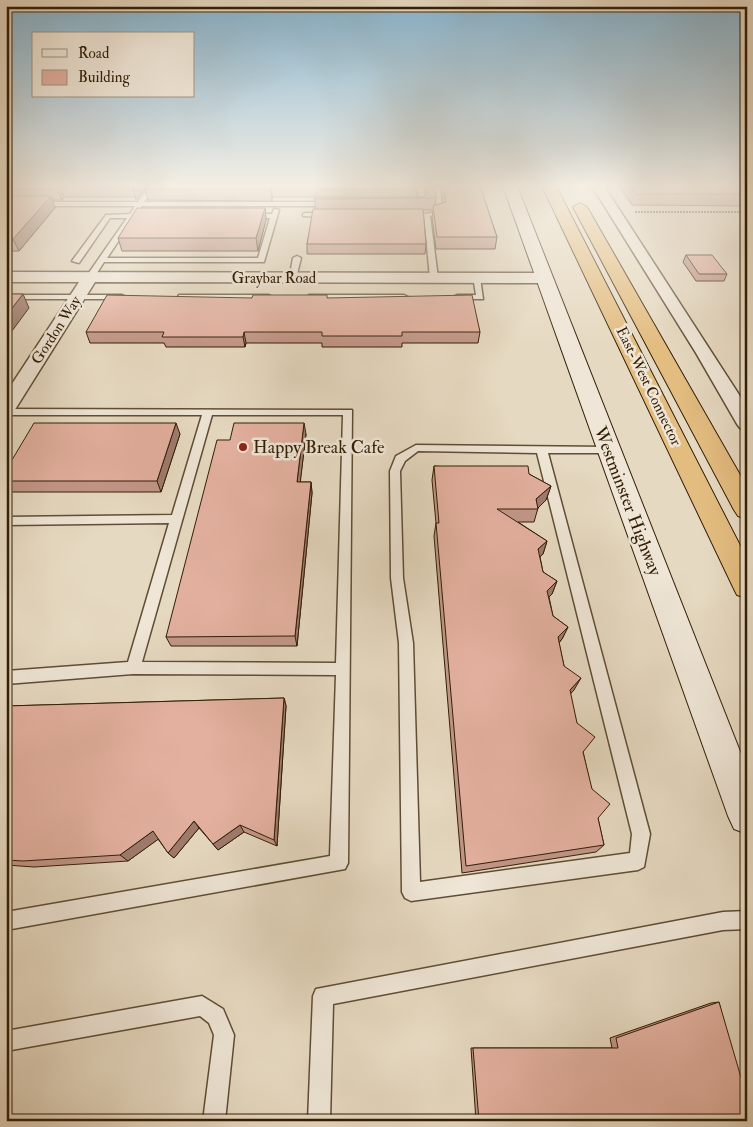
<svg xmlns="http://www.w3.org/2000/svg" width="753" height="1127" viewBox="0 0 753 1127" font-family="'IM FELL Double Pica',serif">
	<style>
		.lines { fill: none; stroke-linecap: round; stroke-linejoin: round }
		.lane-casing { stroke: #5f4d34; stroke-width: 3 }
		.street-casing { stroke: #5f4d34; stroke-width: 3 }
		.secondary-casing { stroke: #321e05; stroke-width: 2 }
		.highway-casing { stroke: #321e05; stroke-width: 2 }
		.path { stroke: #321e05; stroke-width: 2; stroke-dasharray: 2 1; stroke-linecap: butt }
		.lane { fill: #efe6d7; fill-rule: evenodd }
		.street { fill: #efe6d7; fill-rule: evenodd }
		.secondary { fill: #efe6d7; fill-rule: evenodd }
		.highway { fill: #e3bc80; fill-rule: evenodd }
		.wall { fill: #c39789; stroke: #321e05 }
		.shaded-wall { fill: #9f7b6f; stroke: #321e05 }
		.building { fill: #e3b09f; stroke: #321e05 }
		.poi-dot { fill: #8f2418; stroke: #efe6d7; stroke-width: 2 }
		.labels { text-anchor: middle; stroke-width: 5; stroke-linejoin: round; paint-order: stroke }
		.far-street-label { font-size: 15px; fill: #321e05; stroke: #efe6d7 }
		.poi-label { font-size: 18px; fill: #321e05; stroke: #efe6d7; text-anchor: start }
		.street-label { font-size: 18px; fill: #321e05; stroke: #efe6d7 }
	</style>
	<rect width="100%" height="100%" fill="#e6d9c1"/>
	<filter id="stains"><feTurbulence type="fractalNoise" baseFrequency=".004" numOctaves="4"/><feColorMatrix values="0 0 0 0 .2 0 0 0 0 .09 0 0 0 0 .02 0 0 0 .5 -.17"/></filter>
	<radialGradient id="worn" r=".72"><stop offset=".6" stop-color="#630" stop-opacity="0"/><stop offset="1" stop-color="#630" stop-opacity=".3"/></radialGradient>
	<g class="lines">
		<defs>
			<path id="lane" d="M149 186H155L144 202H331L334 204 331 206H142L136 214 152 216 149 218H134L107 258H258L270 218H249L246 216 249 214H272L274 209 279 210 264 262H104L93 279H90L86 277 127 218H110L79 263 72 261 106 215 130 214 135 206H6V202H138Z
				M418 186H424L425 205 422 207 411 206V204L419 203Z
				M434 186H440L443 214 430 216 438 278 434 280 430 278 424 214 437 212Z
				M305 213H327L330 215 327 217 303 216V214Z
				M297 256 301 258 296 278 289 280 293 258Z
				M473 276 480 278 483 299H454L453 297 457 295H476Z
				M6 295H122L126 297 122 299H6Z
				M179 295H269L273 297 269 299H182L178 297Z
				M309 295H404L408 297 404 299H312L308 297Z
				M6 409 352 410 348 863 345 869 6 930V912L330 856 336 675 133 674 6 684V671L128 662 169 523 6 525V517L172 515 202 415H6ZM212 415H343L336 663 142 662Z
				M416 445 609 447 614 450 609 453H548L650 834 644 867 638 870 411 901 405 898 402 892 399 643 391 578 390 471 396 456ZM418 451 537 453 632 834 630 853 420 882 413 643 403 578 400 471 405 461Z
				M747 911V929L723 930 333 1004 330 1121H308L313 996 316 989 723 912Z
				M202 996 223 1009 234 1035 225 1121H203L214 1035 209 1023 200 1016 6 1051V1031Z"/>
			<path id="street" d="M592 186H604L747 407V430L740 428 737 424 696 353Z
				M6 272 543 273 551 278 543 283 95 282 16 408 13 412 6 414V393L79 282H6Z"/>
			<path id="secondary" d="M503 186H517L747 769V834L734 829 728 816Z"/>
			<path id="highway" d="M542 186H556L747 559V598L737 595 733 587Z
				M580 203 587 207 747 487V519L738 516 734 510 573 207Z"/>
		</defs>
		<use href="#lane" class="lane-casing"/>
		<use href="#street" class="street-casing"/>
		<use href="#secondary" class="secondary-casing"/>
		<use href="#highway" class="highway-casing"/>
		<path class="path" d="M635 212H747"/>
		<use href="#lane" class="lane"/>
		<use href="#street" class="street"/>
		<use href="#secondary" class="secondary"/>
		<use href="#highway" class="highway"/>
	</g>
	<path class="wall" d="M6 186H417V197H423L426 195 424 186H434L436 198 435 205 443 203 440 186H480L497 237 495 249H436L432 218 433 210H423L426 244 425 254H307V244L315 209V197H272V201L148 200 145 189 136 200 135 197H64L62 200H52L55 208 19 251H6Z
		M619 186H747V206L632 205Z
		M265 208 266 220 258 251H122L118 238Z
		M686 255 727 274 724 281H696L683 262Z
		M252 298H327L480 332 478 343H402V347H322V343H246L245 347H166L164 343H90L86 332Z
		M180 434 161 492H7L6 491V470Z
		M306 434 300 482H311L312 493 297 646H171L166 637Z
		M434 466 529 474 551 486 546 500 538 508 534 522H518L547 541 543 554 540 557 543 572 557 581 552 594 549 597 553 616 568 627 562 639 559 643 564 666 574 690 570 694 604 845 596 852 462 873 434 536 436 523 432 480Z
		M284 698 286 706 277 846 244 832 218 850 199 828 174 858 168 853 158 839 128 861 34 867 6 865V706Z
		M719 1002 747 1121H476L471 1048H612L610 1038 711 1003Z"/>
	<path class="shaded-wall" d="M60 186 64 197 62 200 57 189Z
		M135 186H147L136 200 133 189Z
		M271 186 272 197V201L270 189Z
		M51 196 55 208 19 251 13 239Z
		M265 208 266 220 258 251 256 238Z
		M23 294 29 308 6 339V316Z
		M244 332 246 343 245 347 243 337Z
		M176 423 180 434 161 492 157 481Z
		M304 423 306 434 299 493 297 482Z
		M311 482 312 493 297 646 295 636Z
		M551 486 546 500 537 509 536 499Z
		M547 541 543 554 533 563 538 549Z
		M557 581 552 594 542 604 547 591Z
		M568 627 562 639 552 650 558 637Z
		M581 678 574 690 563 702 570 690Z
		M284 698 286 706 277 846 274 840Z
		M194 821 199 828 174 858 168 853Z
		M240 825 244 832 218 850 213 844Z
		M153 831 160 838 128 861 120 855Z"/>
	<path class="building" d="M6 186H60L57 189H6Z
		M146 186H271L270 189H144Z
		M317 186H417L418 190 316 189Z
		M427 186H434L436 198 314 199 315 197H423L428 193Z
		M443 186H480L497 237H437L433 206 446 202Z
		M630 186H747V194H636Z
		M6 196H51L13 239H6Z
		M137 208H265L256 238H118Z
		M313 209H423L426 244H307Z
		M686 255H712L727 274H699Z
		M6 294H23L6 316Z
		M107 295 252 298 253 295H327V298L472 295 480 332H402V336H322V332H244L243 337H162L164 332H86Z
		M34 423H176L157 481H6V470Z
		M234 423H304L297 482H311L295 636 166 637 217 440H230Z
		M434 466H528L529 474 551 486 536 499 538 509H497L547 541 538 549 543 572 557 581 547 591 553 616 568 627 558 637 564 666 581 678 570 690 577 723 595 737 583 752 592 789 610 804 598 818 604 845 466 866 436 523H439Z
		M284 698 274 840 240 825 213 844 194 821 168 853 153 831 120 855 23 861 6 860V706Z
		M719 1002 747 1098V1121H479L473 1048H618L616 1038Z"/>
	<linearGradient id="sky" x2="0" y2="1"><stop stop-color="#87b6d2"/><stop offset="0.54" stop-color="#f4eee3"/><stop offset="1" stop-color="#f4eee3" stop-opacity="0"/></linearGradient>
	<rect width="753" height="344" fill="url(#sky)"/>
	<circle class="poi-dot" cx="243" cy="447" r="5"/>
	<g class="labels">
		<g class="far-street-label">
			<text x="274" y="283">Graybar Road</text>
			<text transform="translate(56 330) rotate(-57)" y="5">Gordon Way</text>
			<text transform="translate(649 386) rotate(64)" y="5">East-West Connector</text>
		</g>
		<g class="poi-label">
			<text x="253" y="453">Happy Break Cafe</text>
		</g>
		<g class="street-label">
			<text transform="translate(628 501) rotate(69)" y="6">Westminster Highway</text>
		</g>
	</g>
	<rect width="753" height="1127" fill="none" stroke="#e6d9c1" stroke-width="25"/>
	<rect x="8" y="8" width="738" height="1112" fill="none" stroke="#321e05" stroke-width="2.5"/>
	<rect x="12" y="12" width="728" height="1102" fill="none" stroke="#321e05"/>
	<rect x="32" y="32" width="162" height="65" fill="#efe6d7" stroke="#a39683"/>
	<rect x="42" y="49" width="25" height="8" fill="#efe6d7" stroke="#a39683"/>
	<text x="78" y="58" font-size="15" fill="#321e05">Road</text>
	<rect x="42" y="70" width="25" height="15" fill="#e3b09f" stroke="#a39683"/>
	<text x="78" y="82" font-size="15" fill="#321e05">Building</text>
	<rect width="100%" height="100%" filter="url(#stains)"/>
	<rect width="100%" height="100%" fill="url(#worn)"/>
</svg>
